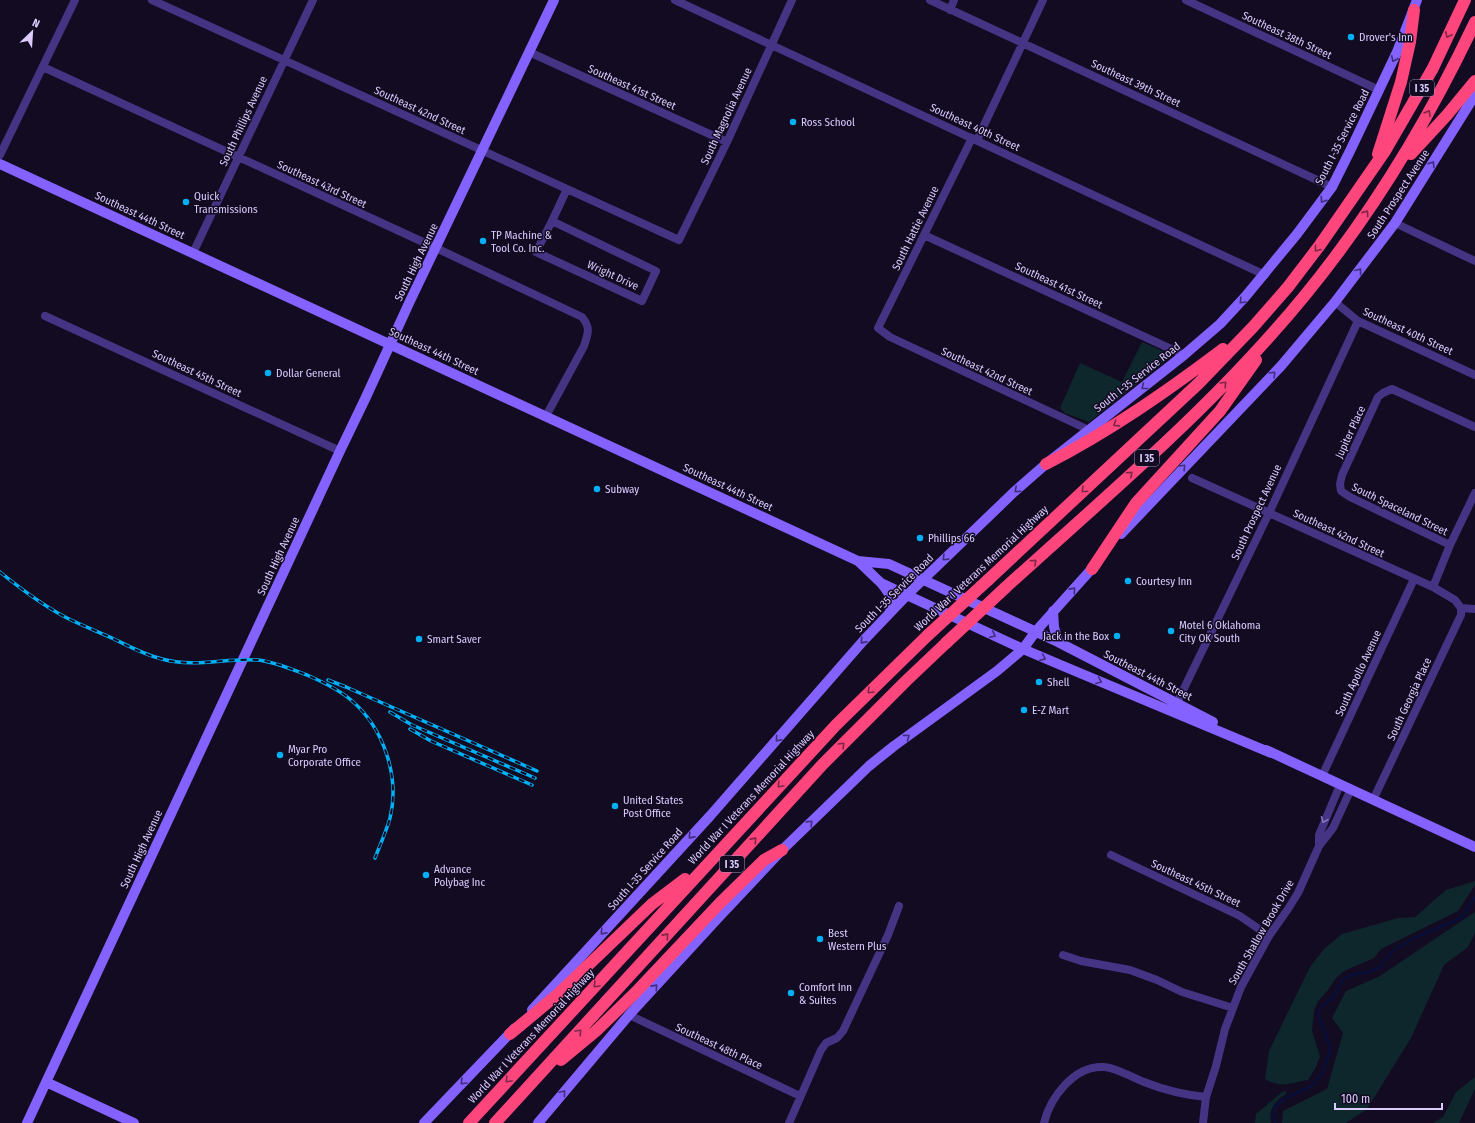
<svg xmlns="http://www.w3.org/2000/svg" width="1475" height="1123" viewBox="0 0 1475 1123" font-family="'Fira Sans Condensed',sans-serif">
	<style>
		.green { fill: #0e272c }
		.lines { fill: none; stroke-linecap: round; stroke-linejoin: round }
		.stream { stroke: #051040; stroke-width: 2 }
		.street { stroke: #453384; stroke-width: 8 }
		.secondary { stroke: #8462ff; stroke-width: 10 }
		.highway { stroke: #ff467c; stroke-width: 12 }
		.rail-casing { stroke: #00b0f6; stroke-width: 3.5 }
		.rail { stroke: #130b21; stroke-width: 2; stroke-dasharray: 6; stroke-linecap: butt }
		.highway-bridge { stroke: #ff467c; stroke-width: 12 }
		.oneway { stroke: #7d264a }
		.oneway2 { stroke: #402e7a }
		.oneway3 { stroke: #87b }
		.poi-dot { fill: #00b0f6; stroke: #130b21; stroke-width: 1.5 }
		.labels { text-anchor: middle; stroke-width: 3; stroke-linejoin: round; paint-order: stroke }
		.shield { fill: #130b21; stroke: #9f91bc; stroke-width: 1 }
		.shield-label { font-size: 10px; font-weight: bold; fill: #dbcbff }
		.street-label { font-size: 11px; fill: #dbcbff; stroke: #130b21 }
		.poi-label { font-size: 11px; fill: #dbcbff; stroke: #130b21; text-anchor: start }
	</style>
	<rect width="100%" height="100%" fill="#130b21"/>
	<path class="green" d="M1142 342 1169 354 1166 361 1089 422 1065 413 1060 408 1080 363 1122 382Z
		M1475 881V885L1458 911 1381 949 1374 958 1344 971 1336 978 1328 990 1318 1001 1314 1011 1312 1031 1320 1056 1316 1067 1308 1080C1289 1083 1282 1089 1265 1079L1269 1051 1310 967 1324 949 1342 934 1398 918 1415 917 1446 890Z
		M1475 912V933L1468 947 1444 965 1411 1038 1367 1109 1346 1123H1282L1283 1111 1327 1089 1343 1033 1332 1018 1346 991 1380 976Z
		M1475 1077V1089L1459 1123H1433L1443 1117 1456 1092Z
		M1286 1091V1094C1275 1101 1268 1109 1271 1123H1255L1256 1114 1282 1092Z"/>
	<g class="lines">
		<path class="stream" d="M1275 1123 1274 1116 1275 1106 1288 1097 1312 1086 1323 1071 1329 1054 1330 1046 1318 1015 1320 1008 1332 998 1343 980 1347 977 1355 974 1369 972 1380 967 1391 953 1399 947 1414 938 1452 922 1462 917 1475 897"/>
		<path class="street" d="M152 0 679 240 727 142 792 0
			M675 0 1265 275
			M930 0 1332 187
			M1186 0 1379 90
			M950 10 954 0
			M529 52 727 142
			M43 67 436 248 582 317C591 328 588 333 584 346L546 416
			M972 138 878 328 890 337 1089 430
			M977 140 1043 0
			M0 155 75 0
			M552 221 656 271 642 301 536 252Z
			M552 221 567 189
			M1395 223 1475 261
			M924 235 1184 355
			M193 253 313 0
			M1335 302 1358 321 1475 375
			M45 316 340 451
			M1192 478 1433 587 1455 600 1461 608 1475 609
			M1450 545 1350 497 1341 491 1340 484 1342 475 1378 397 1383 393 1392 389 1475 427
			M1433 587 1450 545 1475 493
			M1174 709 1269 513 1358 321
			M1322 776 1414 579
			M1340 785 1319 835V846L1333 828 1351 789
			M1373 800 1461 615V608
			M1111 855 1240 916 1269 936
			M1063 955 1081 961 1130 970 1157 980 1182 992 1233 1008
			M629 1015 800 1096
			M789 1123 821 1050 826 1043 837 1038 843 1031 888 935 899 906
			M1044 1123C1050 1098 1074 1065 1104 1067 1114 1067 1134 1078 1144 1082 1164 1090 1185 1095 1206 1097
			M1203 1123 1206 1097 1216 1066 1225 1029 1241 987 1269 936 1288 909 1298 893 1319 846"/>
		<path class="secondary" d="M0 164 858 561 881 583 1023 649 1063 666 1271 753
			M1121 534 1281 366 1335 302 1395 223 1475 95
			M858 561 889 564 1058 642 1213 722
			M882 584C891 595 892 599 890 613
			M1053 611 1054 627 1058 642
			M1266 750 1475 847
			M532 1010 710 816 864 640 907 595 1014 492 1046 464 1184 355 1220 324 1245 297 1297 234 1332 187 1350 151 1397 52 1417 0
			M46 1082 134 1123
			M27 1123 340 451 366 397 410 301 554 0
			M424 1123 515 1028
			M538 1123 629 1015 717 919 782 850 869 766 894 746 997 671 1023 649 1036 631 1097 563"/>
		<path class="highway" d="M1378 154 1401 82 1410 42 1414 10
			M1411 154 1447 115 1475 81
			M1046 464C1110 431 1166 392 1223 349
			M1092 569 1136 503 1220 411 1256 360
			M988 580 1199 383 1253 327 1288 287 1320 245 1385 151 1433 68 1465 0
			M1005 588C1095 506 1189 427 1270 336 1354 243 1421 136 1475 22
			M510 1034 558 994 652 904 685 879
			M561 1060 596 1031 636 992 720 903 764 860 782 850
			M469 1123 836 725 928 635
			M495 1123 823 764 906 681 946 643"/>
		<defs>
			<path id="rail" d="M0 572C21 589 44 606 67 618 83 626 99 632 114 639 130 647 145 655 162 659 194 668 225 658 258 660 275 662 291 669 307 675 323 682 338 689 351 700 384 728 400 777 390 818 386 832 380 845 375 858
				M328 680 346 687 537 771
				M390 712 412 725 535 778
				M410 729 431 741 532 785"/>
		</defs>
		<use href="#rail" class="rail-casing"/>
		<use href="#rail" class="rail"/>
		<path class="highway-bridge" d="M928 635 988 580
			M946 643 1005 588"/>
	</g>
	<defs><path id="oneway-chevron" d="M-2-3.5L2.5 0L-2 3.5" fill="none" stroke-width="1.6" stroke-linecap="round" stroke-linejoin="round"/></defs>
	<g class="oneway">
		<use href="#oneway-chevron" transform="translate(1448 35) rotate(115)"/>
		<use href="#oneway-chevron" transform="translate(1428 113) rotate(-60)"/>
		<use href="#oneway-chevron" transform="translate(1366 213) rotate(-55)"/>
		<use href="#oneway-chevron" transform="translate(1317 249) rotate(128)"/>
		<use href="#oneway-chevron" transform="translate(1224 384) rotate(-46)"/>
		<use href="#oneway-chevron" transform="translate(1116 424) rotate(147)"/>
		<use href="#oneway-chevron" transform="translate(1130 474) rotate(-42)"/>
		<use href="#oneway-chevron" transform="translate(1084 490) rotate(137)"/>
		<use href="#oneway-chevron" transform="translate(1034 562) rotate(-42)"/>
		<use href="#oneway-chevron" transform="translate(870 691) rotate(135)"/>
		<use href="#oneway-chevron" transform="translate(842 745) rotate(-45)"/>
		<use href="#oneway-chevron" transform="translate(780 785) rotate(133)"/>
		<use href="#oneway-chevron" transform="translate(754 840) rotate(-48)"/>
		<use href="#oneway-chevron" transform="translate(666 936) rotate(-48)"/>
		<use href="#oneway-chevron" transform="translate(596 985) rotate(133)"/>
		<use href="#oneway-chevron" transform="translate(579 1032) rotate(-47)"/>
		<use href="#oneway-chevron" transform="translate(508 1080) rotate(133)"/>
	</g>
	<g class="oneway2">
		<use href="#oneway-chevron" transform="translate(1394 59) rotate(115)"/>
		<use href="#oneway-chevron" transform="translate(1432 164) rotate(-58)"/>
		<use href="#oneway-chevron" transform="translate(1323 200) rotate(124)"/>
		<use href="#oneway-chevron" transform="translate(1359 271) rotate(-53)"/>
		<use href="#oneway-chevron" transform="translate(1242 301) rotate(134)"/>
		<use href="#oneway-chevron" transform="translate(1273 374) rotate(-46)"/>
		<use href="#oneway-chevron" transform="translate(1144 387) rotate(142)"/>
		<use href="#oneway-chevron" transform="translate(1183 467) rotate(-46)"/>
		<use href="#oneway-chevron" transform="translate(1017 490) rotate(138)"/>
		<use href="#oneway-chevron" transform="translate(945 558) rotate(136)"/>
		<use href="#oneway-chevron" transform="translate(1073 590) rotate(-48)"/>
		<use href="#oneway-chevron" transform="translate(993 635) rotate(25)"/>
		<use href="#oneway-chevron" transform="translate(863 641) rotate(132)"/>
		<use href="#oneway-chevron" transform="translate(1043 658) rotate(24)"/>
		<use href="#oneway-chevron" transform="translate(1099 681) rotate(23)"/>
		<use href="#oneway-chevron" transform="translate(907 737) rotate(-36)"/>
		<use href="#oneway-chevron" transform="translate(778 739) rotate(131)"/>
		<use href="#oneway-chevron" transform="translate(810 823) rotate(-44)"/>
		<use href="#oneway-chevron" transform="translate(691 836) rotate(132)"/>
		<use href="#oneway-chevron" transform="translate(603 932) rotate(132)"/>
		<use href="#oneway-chevron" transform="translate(655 987) rotate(-48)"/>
		<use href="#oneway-chevron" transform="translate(463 1082) rotate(134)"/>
		<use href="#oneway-chevron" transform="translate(563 1093) rotate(-50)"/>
	</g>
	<use class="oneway3" href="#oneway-chevron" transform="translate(1324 820) rotate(112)"/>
	<g class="poi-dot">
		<circle cx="1351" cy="37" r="4"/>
		<circle cx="793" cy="122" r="4"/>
		<circle cx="186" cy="202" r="4"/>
		<circle cx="483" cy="241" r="4"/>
		<circle cx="268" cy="373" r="4"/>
		<circle cx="597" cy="489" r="4"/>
		<circle cx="920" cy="538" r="4"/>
		<circle cx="1128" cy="581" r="4"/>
		<circle cx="1171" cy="631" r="4"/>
		<circle cx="1117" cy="636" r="4"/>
		<circle cx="419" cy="639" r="4"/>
		<circle cx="1039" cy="682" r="4"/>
		<circle cx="1024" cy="710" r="4"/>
		<circle cx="280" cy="755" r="4"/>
		<circle cx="615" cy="806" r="4"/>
		<circle cx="426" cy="875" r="4"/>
		<circle cx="820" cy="939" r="4"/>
		<circle cx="791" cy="993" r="4"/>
	</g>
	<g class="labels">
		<g class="shield">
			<rect x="1410" y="80" width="24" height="16" rx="3"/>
			<rect x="1135" y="450" width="24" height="16" rx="3"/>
			<rect x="720" y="856" width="24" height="16" rx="3"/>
		</g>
		<g class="shield-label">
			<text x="1422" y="92">I 35</text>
			<text x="1147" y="462">I 35</text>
			<text x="732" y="868">I 35</text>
		</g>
		<g class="street-label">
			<text transform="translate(1287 35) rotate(25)" y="4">Southeast 38th Street</text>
			<text transform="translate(1136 83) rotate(25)" y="4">Southeast 39th Street</text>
			<text transform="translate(632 87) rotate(24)" y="4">Southeast 41st Street</text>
			<text transform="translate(420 110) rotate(25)" y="4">Southeast 42nd Street</text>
			<text transform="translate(726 116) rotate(-65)" y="4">South Magnolia Avenue</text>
			<text transform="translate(243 121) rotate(-65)" y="4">South Phillips Avenue</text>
			<text transform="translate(975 127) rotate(25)" y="4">Southeast 40th Street</text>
			<text transform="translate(1342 137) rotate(-63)" y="4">South I-35 Service Road</text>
			<text transform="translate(322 184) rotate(25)" y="4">Southeast 43rd Street</text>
			<text transform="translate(1398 194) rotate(-57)" y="4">South Prospect Avenue</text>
			<text transform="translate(140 215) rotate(25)" y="4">Southeast 44th Street</text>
			<text transform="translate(915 228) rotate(-64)" y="4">South Hattie Avenue</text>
			<text transform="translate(416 262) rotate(-64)" y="4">South High Avenue</text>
			<text transform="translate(613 275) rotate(25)" y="4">Wright Drive</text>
			<text transform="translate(1059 285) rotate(25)" y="4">Southeast 41st Street</text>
			<text transform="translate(1408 331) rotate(25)" y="4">Southeast 40th Street</text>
			<text transform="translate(434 351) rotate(25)" y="4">Southeast 44th Street</text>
			<text transform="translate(987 371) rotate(25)" y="4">Southeast 42nd Street</text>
			<text transform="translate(197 373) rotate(25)" y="4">Southeast 45th Street</text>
			<text transform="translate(1137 377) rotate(-38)" y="4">South I-35 Service Road</text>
			<text transform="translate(1350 432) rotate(-65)" y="4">Jupiter Place</text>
			<text transform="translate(728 487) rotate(25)" y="4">Southeast 44th Street</text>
			<text transform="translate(1400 509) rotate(26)" y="4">South Spaceland Street</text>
			<text transform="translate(1256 512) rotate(-65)" y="4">South Prospect Avenue</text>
			<text transform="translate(1339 533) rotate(25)" y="4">Southeast 42nd Street</text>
			<text transform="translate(278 556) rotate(-65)" y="4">South High Avenue</text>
			<text transform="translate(981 568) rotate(-43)" y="4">World War I Veterans Memorial Highway</text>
			<text transform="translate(894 593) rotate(-45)" y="4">South I-35 Service Road</text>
			<text transform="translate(1358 673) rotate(-65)" y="4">South Apollo Avenue</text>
			<text transform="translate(1148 675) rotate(27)" y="4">Southeast 44th Street</text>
			<text transform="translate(1409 699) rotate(-65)" y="4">South Georgia Place</text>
			<text transform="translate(751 797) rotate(-47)" y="4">World War I Veterans Memorial Highway</text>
			<text transform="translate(141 849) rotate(-65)" y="4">South High Avenue</text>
			<text transform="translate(645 869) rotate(-48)" y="4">South I-35 Service Road</text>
			<text transform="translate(1196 883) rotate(25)" y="4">Southeast 45th Street</text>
			<text transform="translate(1261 932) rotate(-60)" y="4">South Shallow Brook Drive</text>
			<text transform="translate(531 1036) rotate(-47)" y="4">World War I Veterans Memorial Highway</text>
			<text transform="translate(719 1046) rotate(25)" y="4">Southeast 48th Place</text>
		</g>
		<g class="poi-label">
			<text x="1359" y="41">Drover's Inn</text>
			<text x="801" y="126">Ross School</text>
			<text x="194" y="200">Quick<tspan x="194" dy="13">Transmissions</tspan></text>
			<text x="491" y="239">TP Machine &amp;<tspan x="491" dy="13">Tool Co. Inc.</tspan></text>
			<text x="276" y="377">Dollar General</text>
			<text x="605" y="493">Subway</text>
			<text x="928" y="542">Phillips 66</text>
			<text x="1136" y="585">Courtesy Inn</text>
			<text x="1179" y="629">Motel 6 Oklahoma<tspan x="1179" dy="13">City OK South</tspan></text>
			<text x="1109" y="640" text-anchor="end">Jack in the Box</text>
			<text x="427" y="643">Smart Saver</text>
			<text x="1047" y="686">Shell</text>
			<text x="1032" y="714">E-Z Mart</text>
			<text x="288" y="753">Myar Pro<tspan x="288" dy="13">Corporate Office</tspan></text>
			<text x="623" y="804">United States<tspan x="623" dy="13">Post Office</tspan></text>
			<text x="434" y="873">Advance<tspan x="434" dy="13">Polybag Inc</tspan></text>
			<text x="828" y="937">Best<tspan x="828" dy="13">Western Plus</tspan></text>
			<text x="799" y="991">Comfort Inn<tspan x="799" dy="13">&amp; Suites</tspan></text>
		</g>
	</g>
	<g transform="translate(32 32) rotate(25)" stroke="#130b21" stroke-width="3" paint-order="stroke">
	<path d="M0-3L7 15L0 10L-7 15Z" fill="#dbcbff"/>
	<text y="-6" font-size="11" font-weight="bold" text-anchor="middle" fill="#dbcbff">N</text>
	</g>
	<path d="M1335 1103v6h107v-6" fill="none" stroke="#dbcbff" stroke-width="2"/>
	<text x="1341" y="1103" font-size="12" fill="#dbcbff" stroke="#130b21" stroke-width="3" paint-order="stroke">100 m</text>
</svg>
